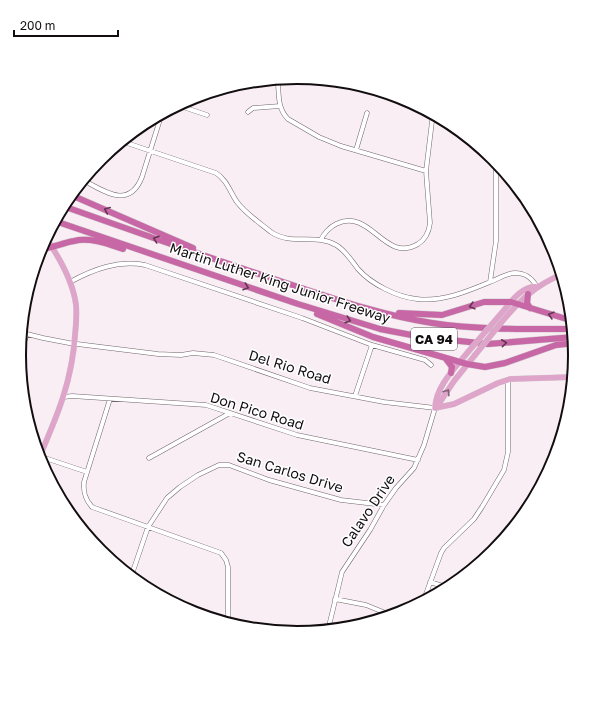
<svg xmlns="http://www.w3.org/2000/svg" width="595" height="710" viewBox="0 0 595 710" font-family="'Golos Text',sans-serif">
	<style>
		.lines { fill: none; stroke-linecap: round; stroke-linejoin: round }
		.minor-casing { stroke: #70656b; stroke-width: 5 }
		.major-casing { stroke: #d0cfcf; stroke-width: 6 }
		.highway-casing { stroke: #d0cfcf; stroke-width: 7 }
		.minor { stroke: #fff; stroke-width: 4 }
		.major { stroke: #dea4c9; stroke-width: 5.5 }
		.highway { stroke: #c867a5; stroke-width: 6 }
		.major-bridge-casing { stroke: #d0cfcf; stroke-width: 6; stroke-linecap: butt }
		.major-bridge { stroke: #dea4c9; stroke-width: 5.5 }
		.oneway { stroke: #643653 }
		.oneway2 { stroke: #826076 }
		.labels { text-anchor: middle; stroke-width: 3; stroke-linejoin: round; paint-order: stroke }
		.shield { fill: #fff; stroke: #595658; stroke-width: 1 }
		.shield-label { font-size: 13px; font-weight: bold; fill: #120e10 }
		.street-label { font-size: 14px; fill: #120e10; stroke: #fff }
		.rim { fill: none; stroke: #120e10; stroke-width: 2 }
	</style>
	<rect width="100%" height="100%" fill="#faeef5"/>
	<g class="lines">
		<defs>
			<path id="minor" d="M267 80 278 84 284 78
				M278 84C279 97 278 109 288 119L319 137 341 146 426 171
				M177 105 207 115
				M248 112 253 108 280 106
				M121 141 216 173C227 180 230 192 237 202 246 214 260 223 271 232 291 246 316 233 336 245 345 250 351 260 358 269 371 284 397 297 417 299 442 302 466 292 490 282 498 279 507 273 515 273 526 273 532 278 537 287
				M356 150 367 113
				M83 180C104 191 129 210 142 177L162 113
				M321 240C323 234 330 227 336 224 371 207 384 264 418 244 426 239 429 232 430 223L426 171 433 113
				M70 282C94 269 118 260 145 265L302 318 372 345 425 360 431 365
				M490 282 496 241V160
				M21 330 27 334 43 338 69 343 158 354 181 355 193 353 214 355 310 388 384 402 435 408 424 445 414 468 396 488 384 505 370 530 342 572 328 630
				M19 355 27 334
				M355 396 372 345
				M64 397 72 396 206 405 297 435 418 460
				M110 399 84 482C83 492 85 499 92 507L221 553 226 560 228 567V623
				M39 456 87 472
				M149 458 230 413
				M131 577 148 527 167 498 180 487 198 475 219 465H229L269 480 341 500 384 505
				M430 582 449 588
				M335 599 366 605 393 616
				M423 602 441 553 444 548 474 519 482 507 504 470 508 452V380"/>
			<path id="major" d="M505 309C512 300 524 285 537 287
				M500 324C518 302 535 285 563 274
				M435 408 454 404 498 383 510 379 574 377
				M435 408C436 386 455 368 468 352
				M436 408 454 381 475 355
				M39 458C57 416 72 382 75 335 76 325 77 315 76 305 73 281 59 257 46 238"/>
			<path id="highway" d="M71 195 193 248
				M63 206C136 232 209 258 283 282 332 298 380 315 432 323 479 330 526 329 573 329
				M55 221 298 304 380 329 422 337 488 344 574 337
				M40 249C52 248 62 243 74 241 90 237 108 244 123 249
				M528 294 527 303 530 308
				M399 313 442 315 484 302H511L573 321
				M317 314 373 337 467 364 485 367 505 363 556 345 575 343
				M446 359 452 367 451 373"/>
		</defs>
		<use href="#minor" class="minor-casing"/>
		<use href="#major" class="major-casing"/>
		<use href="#highway" class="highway-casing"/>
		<use href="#minor" class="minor"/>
		<use href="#major" class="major"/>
		<use href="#highway" class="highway"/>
		<defs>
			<path id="major-bridge" d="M468 352 505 309
				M475 355 500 324"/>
		</defs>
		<use href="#major-bridge" class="major-bridge-casing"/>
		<use href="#major-bridge" class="major-bridge"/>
	</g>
	<defs><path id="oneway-chevron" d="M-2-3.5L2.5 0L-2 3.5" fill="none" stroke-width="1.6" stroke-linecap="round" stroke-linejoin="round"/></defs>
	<g class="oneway">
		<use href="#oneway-chevron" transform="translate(107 210) rotate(-157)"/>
		<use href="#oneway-chevron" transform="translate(156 239) rotate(-161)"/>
		<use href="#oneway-chevron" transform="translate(246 287) rotate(19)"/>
		<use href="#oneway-chevron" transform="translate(472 306) rotate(164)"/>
		<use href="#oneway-chevron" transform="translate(551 315) rotate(-164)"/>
		<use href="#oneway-chevron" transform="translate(348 320) rotate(18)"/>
		<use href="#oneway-chevron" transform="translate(504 343) rotate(-6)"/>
	</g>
	<use class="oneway2" href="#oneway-chevron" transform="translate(447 392) rotate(-57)"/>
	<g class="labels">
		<rect class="shield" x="411" y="328" width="46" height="22" rx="3"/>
		<g class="shield-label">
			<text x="434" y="344">CA 94</text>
		</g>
		<g class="street-label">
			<text transform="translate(280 283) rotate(18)" y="5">Martin Luther King Junior Freeway</text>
			<text transform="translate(290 367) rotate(17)" y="5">Del Rio Road</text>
			<text transform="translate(257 411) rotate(17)" y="5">Don Pico Road</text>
			<text transform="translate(290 472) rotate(17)" y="5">San Carlos Drive</text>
			<text transform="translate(368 511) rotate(-56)" y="5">Calavo Drive</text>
		</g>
	</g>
	<path d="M0 0H595V710H0ZM26 355a271 271 0 1 1 542 0a271 271 0 1 1-542 0Z" fill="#fff" fill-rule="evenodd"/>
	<path class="rim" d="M26 355a271 271 0 1 1 542 0a271 271 0 1 1-542 0Z"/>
	<path d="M14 30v6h104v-6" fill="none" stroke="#120e10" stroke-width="2"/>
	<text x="20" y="30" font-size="12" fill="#120e10" stroke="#ffffff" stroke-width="3" paint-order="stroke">200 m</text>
</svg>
